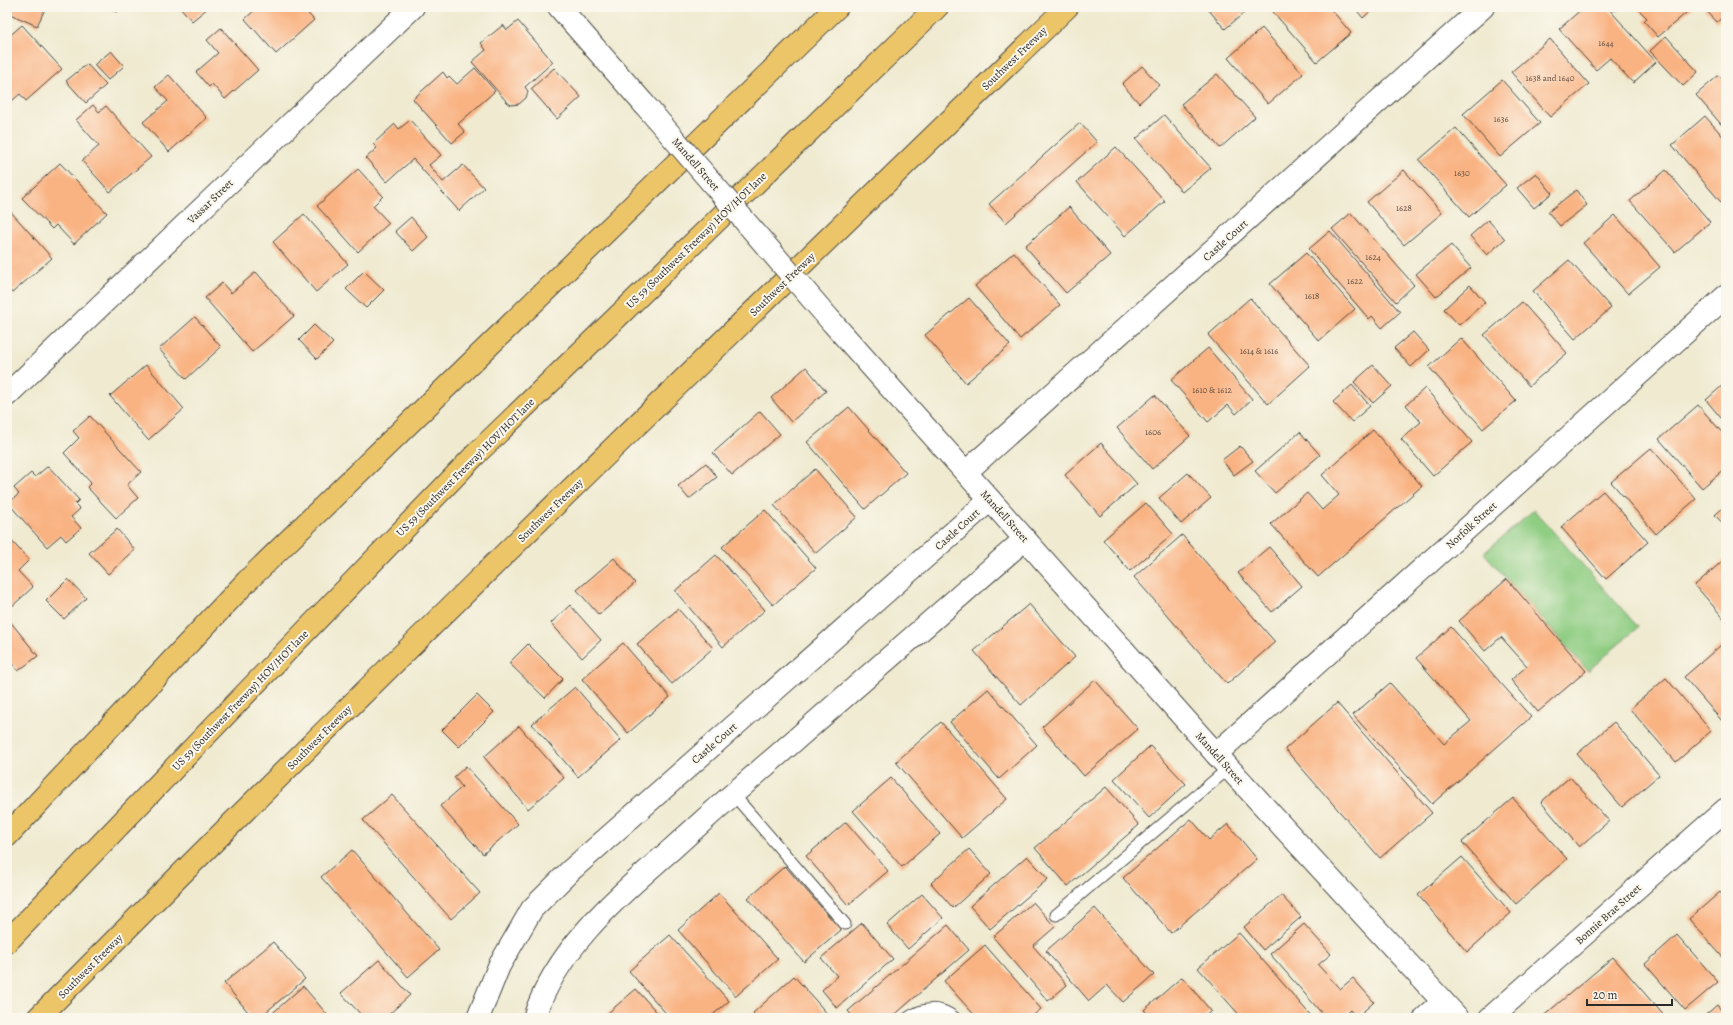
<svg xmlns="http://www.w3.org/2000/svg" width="1733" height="1025" viewBox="0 0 1733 1025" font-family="Alegreya,serif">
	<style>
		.green { fill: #8fcd83; stroke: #5d7c57 }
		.building { fill: #f9b282 }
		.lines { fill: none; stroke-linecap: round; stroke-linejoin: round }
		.service-casing { stroke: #484844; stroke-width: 13 }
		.minor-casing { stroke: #484844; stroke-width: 24 }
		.tertiary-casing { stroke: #484844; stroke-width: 24 }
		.motorway-casing { stroke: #484844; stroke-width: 24 }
		.service { stroke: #fff; stroke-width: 11 }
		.minor { stroke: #fff; stroke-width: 22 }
		.tertiary { stroke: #fff; stroke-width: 22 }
		.motorway { stroke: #edc569; stroke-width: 22 }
		.tertiary-bridge-casing { stroke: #484844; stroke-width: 24; stroke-linecap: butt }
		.tertiary-bridge { stroke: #fff; stroke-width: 22 }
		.labels { text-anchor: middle; stroke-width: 4; stroke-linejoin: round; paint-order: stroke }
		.number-label { font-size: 9px; fill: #5e4d41 }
		.street-label { font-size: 11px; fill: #2b2b2b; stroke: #fbf7ec }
	</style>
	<rect width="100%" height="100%" fill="#fbf7ec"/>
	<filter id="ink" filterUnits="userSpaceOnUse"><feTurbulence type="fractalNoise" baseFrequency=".025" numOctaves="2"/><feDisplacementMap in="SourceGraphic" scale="8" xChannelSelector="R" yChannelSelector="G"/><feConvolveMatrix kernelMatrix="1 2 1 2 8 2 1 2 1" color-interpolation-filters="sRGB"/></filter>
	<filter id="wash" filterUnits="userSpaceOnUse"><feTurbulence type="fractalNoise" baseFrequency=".012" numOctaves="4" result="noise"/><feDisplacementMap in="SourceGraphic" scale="16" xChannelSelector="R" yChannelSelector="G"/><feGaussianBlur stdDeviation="0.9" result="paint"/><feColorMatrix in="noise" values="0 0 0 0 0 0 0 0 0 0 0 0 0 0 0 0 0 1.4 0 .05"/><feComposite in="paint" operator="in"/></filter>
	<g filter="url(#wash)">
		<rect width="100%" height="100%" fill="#efead0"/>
		<path class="green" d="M1534 510 1638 627 1588 671 1484 553Z"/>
		<g id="blocks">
			<path class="building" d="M14 7H46L37 26 10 14Z
				M106 7H119L117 12Z
				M180 7H209L192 21Z
				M256 7H302L314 20 276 54 245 19 257 8Z
				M1207 7H1251L1225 29 1207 8Z
				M1278 7H1329L1351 33 1317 62 1273 12Z
				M1354 7H1375L1363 18Z
				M1584 7H1607L1656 62 1633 83 1610 58 1596 70 1559 29Z
				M1612 7H1620L1615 11Z
				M1636 7H1693L1658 37 1644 21 1647 18Z
				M1703 7H1726V14L1717 22Z
				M518 21 553 62 525 87 528 91 526 98 519 104 511 105 507 102 472 62 486 50 481 43 503 25 507 30Z
				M22 25 62 69 26 101 20 94 7 105V38Z
				M221 28 258 70 225 99 212 84 209 87 196 72 218 53 207 40Z
				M1262 28 1303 74 1268 104 1228 58Z
				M1666 36 1698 72 1683 86 1650 51Z
				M1550 39 1589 84 1550 117 1511 72Z
				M111 51 124 66 108 80 94 65Z
				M87 64 106 85 86 103 66 81Z
				M1142 66 1159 85 1139 103 1122 84Z
				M475 68 495 91 458 124 465 132 452 143 413 99 443 72 447 78 449 76 457 84Z
				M554 68 581 97 557 119 531 89Z
				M1217 74 1255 117 1220 148 1181 104Z
				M169 75 207 118 169 152 143 122 168 101 155 87Z
				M1719 75 1726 83V130L1696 95Z
				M1502 80 1540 123 1500 157 1463 114Z
				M93 105 99 112 106 106 151 157 110 192 82 161 99 146 76 120Z
				M1164 115 1211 168 1182 192 1136 139Z
				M1705 116 1726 140V208L1672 145Z
				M410 120 441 155 429 165 443 182 463 165 484 188 459 211 413 159 387 182 366 158 377 148 373 144 395 124 399 129Z
				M1080 123 1097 142 1006 223 989 204Z
				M1456 128 1506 185 1469 217 1419 160Z
				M1116 147 1165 201 1125 236 1077 182Z
				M60 163 107 213 74 244 56 225 52 229 22 198Z
				M358 169 383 196 373 206 389 223 358 252 317 206Z
				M1404 170 1442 213 1404 245 1367 202Z
				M1666 170 1710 222 1675 252 1630 201Z
				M1536 173 1552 193 1534 208 1517 188Z
				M1576 190 1587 205 1560 226 1548 212Z
				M1069 207 1110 255 1066 293 1025 246Z
				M11 212 52 258 12 293 7 287V215Z
				M1351 213 1414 285 1396 302 1332 229Z
				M304 214 348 264 316 292 273 242Z
				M1615 215 1660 267 1628 294 1583 243Z
				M411 217 428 237 413 251 395 231Z
				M1488 220 1505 239 1487 255 1470 236Z
				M1330 231 1400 312 1382 328 1372 316 1369 319 1309 249Z
				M1451 245 1471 268 1436 297 1416 274Z
				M1014 252 1060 305 1020 339 975 286Z
				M1306 253 1355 309 1319 341 1270 284Z
				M1569 260 1611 308 1575 339 1533 291Z
				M364 271 384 290 366 308 346 289Z
				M256 272 294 316 252 352 205 298 222 283 231 293Z
				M1470 285 1485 302 1459 325 1444 309Z
				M969 298 1010 345 966 383 925 335Z
				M1250 298 1310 366 1268 404 1208 335Z
				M1522 302 1567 353 1529 386 1484 335Z
				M195 317 221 347 186 379 159 349Z
				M314 325 333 343 317 359 299 340Z
				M1413 332 1429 350 1411 367 1394 348Z
				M1461 338 1516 401 1483 429 1429 367Z
				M1208 348 1252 399 1236 414 1228 405 1208 422 1171 380Z
				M146 365 184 409 148 440 110 396Z
				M1373 365 1392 386 1373 403 1354 382Z
				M806 367 826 391 791 422 771 398Z
				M1724 384 1726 386V424L1706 400Z
				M1352 385 1370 406 1352 422 1333 402Z
				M1425 388 1472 442 1433 476 1401 439 1421 422 1406 405Z
				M1155 395 1190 436 1152 469 1117 428Z
				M1698 405 1726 437V468L1702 488 1659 439Z
				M849 407 906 473 865 509 807 442Z
				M760 411 780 434 732 475 713 453Z
				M90 416 141 472 127 485 138 498 116 518 87 487 91 483 64 453 79 438 73 431Z
				M1373 430 1422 486 1318 577 1271 524 1307 493 1322 510 1339 495 1322 475Z
				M1300 432 1320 455 1275 493 1255 471Z
				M1101 443 1137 484 1100 516 1065 475Z
				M1240 446 1253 461 1234 475 1222 460Z
				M1651 448 1696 499 1656 534 1611 482Z
				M706 463 717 477 689 499 678 486Z
				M48 466 79 500 75 504 80 509 71 517 81 528 66 541 61 535 47 547 8 503 19 494 14 488 31 473 35 477Z
				M815 469 857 517 816 553 774 505Z
				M1188 473 1211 498 1181 524 1159 498Z
				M1603 491 1648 542 1606 579 1561 527Z
				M1146 503 1173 534 1130 571 1103 540Z
				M1726 505V527L1715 515Z
				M765 510 816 568 773 605 722 547Z
				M117 529 135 550 108 574 89 553Z
				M1182 535 1275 642 1227 684 1134 577Z
				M7 536 29 560 18 571 33 587 7 611Z
				M1269 547 1302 586 1272 612 1238 573Z
				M716 555 765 610 723 647 675 591Z
				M614 558 635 583 599 615 577 590Z
				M1726 558V621L1695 585Z
				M68 579 86 598 64 619 46 601Z
				M1507 579 1586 671 1538 712 1511 680 1527 666 1501 637 1485 651 1459 621Z
				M1029 604 1075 657 1021 705 974 651Z
				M570 605 601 640 582 658 551 623Z
				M678 609 713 648 672 684 637 644Z
				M9 620 38 656 18 671 7 657V622Z
				M1451 627 1531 717 1432 804 1353 715 1390 683 1444 744 1471 721 1416 658Z
				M623 643 670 697 628 733 582 679Z
				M528 644 563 679 545 698 509 663Z
				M1721 645 1726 651V719L1723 722 1684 677Z
				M1666 678 1711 731 1676 762 1630 709Z
				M1095 680 1138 729 1084 776 1042 727Z
				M575 687 621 740 578 777 532 724Z
				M988 689 1037 745 999 779 950 722Z
				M477 695 494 712 459 747 442 730Z
				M1337 703 1432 813 1380 858 1285 749Z
				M941 722 1007 799 962 838 896 762Z
				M1614 722 1659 775 1622 807 1577 754Z
				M519 726 564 778 528 809 484 757Z
				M1150 746 1186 784 1149 818 1114 779Z
				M466 766 518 824 483 854 440 806 462 787 454 777Z
				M1570 777 1609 821 1579 847 1541 802Z
				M891 778 940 834 902 867 853 811Z
				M1106 787 1139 825 1068 886 1035 848Z
				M392 795 480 893 451 919 363 820Z
				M1513 798 1567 859 1516 904 1462 842Z
				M1191 819 1209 840 1228 824 1257 859 1171 933 1123 878Z
				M846 822 888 871 848 905 806 856Z
				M969 849 991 874 953 908 931 883Z
				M352 850 439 950 408 977 321 877Z
				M1027 856 1048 879 990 929 970 906Z
				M1462 857 1511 913 1467 952 1418 895Z
				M785 866 841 930 804 962 748 898Z
				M1720 892 1726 899V961L1689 919Z
				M719 893 778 959 736 996 678 930Z
				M922 894 943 918 908 949 887 925Z
				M1281 895 1301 917 1263 950 1244 927Z
				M1033 902 1055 927 1033 946 1067 985 1048 1001 993 937Z
				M1095 908 1154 975 1123 1002 1107 985 1089 1001 1046 951Z
				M862 923 893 959 837 1008 822 990 837 976 821 958Z
				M1304 924 1331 954 1318 965 1340 989 1353 978 1374 1002 1356 1018 1350 1010 1341 1018H1326L1270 954Z
				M948 925 969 950 891 1018H854L848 1011Z
				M1239 933 1313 1018H1242L1198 968Z
				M670 935 729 1001 709 1018H670L629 971Z
				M1677 935 1718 982 1685 1010 1645 964Z
				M273 942 305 979 259 1018H253L224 983Z
				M985 945 1041 1009 1030 1018H977L944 981Z
				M1613 957 1666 1018H1541Z
				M379 960 410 995 385 1018H364L341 993Z
				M794 976 831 1018H757L753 1013Z
				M1182 977 1211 1011 1203 1018H1151L1144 1010Z
				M303 986 330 1018H267Z
				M636 989 662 1018H602Z
				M1717 1005 1726 1016V1018H1702Z"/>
		</g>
	</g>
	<g filter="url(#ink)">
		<use href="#blocks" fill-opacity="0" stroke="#484844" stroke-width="1"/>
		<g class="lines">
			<defs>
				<path id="service" d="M733 794 845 924
					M1056 915 1229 768
					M908 1018C923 1007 940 1006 955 1018"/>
				<path id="minor" d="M7 395 413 7
					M966 472 1483 7
					M1216 754 1726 296
					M478 1018 499 966 532 909 570 871 990 500
					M534 1018C557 947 619 896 673 848 708 816 743 785 779 754 861 682 943 610 1025 539
					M1425 1018 1443 1002
					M1490 1018 1726 809"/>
				<path id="tertiary" d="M559 7 644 104
					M831 321 1216 754 1458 1018"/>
				<path id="motorway" d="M7 836 247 581 837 7
					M7 942 477 453 937 7
					M38 1018C376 676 722 342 1067 7"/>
			</defs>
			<use href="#service" class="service-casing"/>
			<use href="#minor" class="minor-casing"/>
			<use href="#tertiary" class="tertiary-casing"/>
			<use href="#motorway" class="motorway-casing"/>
			<use href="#service" class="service"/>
			<use href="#minor" class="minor"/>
			<use href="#tertiary" class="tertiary"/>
			<use href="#motorway" class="motorway"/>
			<defs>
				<path id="tertiary-bridge" d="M644 104 831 321"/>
			</defs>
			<use href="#tertiary-bridge" class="tertiary-bridge-casing"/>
			<use href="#tertiary-bridge" class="tertiary-bridge"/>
		</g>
	</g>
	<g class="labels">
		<g class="number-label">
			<text x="1606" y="46">1644</text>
			<text x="1550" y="81">1638 and 1640</text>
			<text x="1501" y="122">1636</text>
			<text x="1462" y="176">1630</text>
			<text x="1404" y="211">1628</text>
			<text x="1373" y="260">1624</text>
			<text x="1355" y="284">1622</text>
			<text x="1312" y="299">1618</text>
			<text x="1259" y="354">1614 &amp; 1616</text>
			<text x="1212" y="393">1610 &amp; 1612</text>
			<text x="1153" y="435">1606</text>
		</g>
		<g class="street-label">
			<text transform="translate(1014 58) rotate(-44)" y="4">Southwest Freeway</text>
			<text transform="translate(696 164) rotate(49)" y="4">Mandell Street</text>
			<text transform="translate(210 201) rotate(-44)" y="4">Vassar Street</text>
			<text transform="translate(696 240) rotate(-44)" y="4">US 59 (Southwest Freeway) HOV/HOT lane</text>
			<text transform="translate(1225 240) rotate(-42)" y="4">Castle Court</text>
			<text transform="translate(782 284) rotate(-44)" y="4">Southwest Freeway</text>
			<text transform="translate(465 467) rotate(-45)" y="4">US 59 (Southwest Freeway) HOV/HOT lane</text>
			<text transform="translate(550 510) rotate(-44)" y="4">Southwest Freeway</text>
			<text transform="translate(1005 516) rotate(48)" y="4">Mandell Street</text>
			<text transform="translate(1471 525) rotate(-42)" y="4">Norfolk Street</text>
			<text transform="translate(957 529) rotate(-42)" y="4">Castle Court</text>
			<text transform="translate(240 700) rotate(-46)" y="4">US 59 (Southwest Freeway) HOV/HOT lane</text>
			<text transform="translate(319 737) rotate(-45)" y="4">Southwest Freeway</text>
			<text transform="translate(714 743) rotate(-41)" y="4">Castle Court</text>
			<text transform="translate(1220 758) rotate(48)" y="4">Mandell Street</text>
			<text transform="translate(1608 914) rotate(-42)" y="4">Bonnie Brae Street</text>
			<text transform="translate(90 966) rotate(-45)" y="4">Southwest Freeway</text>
		</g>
	</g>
	<rect width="1733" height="1025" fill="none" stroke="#fbf7ec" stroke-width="24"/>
	<path d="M1587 999v6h85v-6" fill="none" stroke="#2b2b2b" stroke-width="2"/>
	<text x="1593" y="999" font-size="12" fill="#2b2b2b" stroke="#fbf7ec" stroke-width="3" paint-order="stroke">20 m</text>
</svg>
